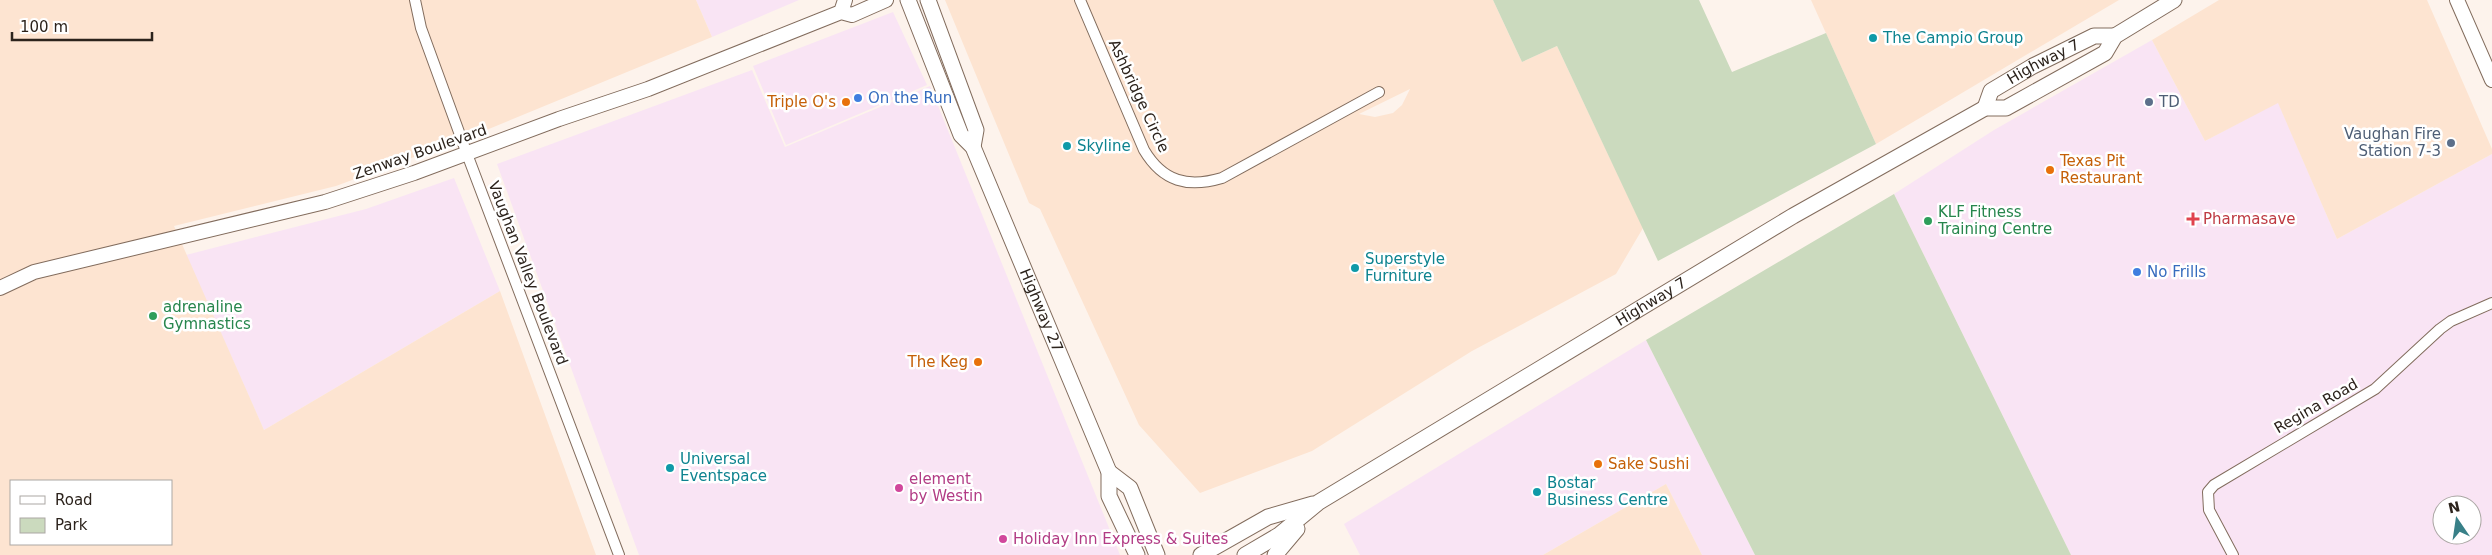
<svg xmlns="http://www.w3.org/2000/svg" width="2492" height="555" viewBox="0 0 2492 555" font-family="'DejaVu Sans',sans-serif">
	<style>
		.commercial { fill: #f9e4f4; fill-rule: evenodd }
		.built { fill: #fde4d1; fill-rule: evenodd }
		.green { fill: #cbdabe }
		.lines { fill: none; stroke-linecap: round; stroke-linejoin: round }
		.street-casing { stroke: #826c5d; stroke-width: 12 }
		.secondary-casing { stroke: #826c5d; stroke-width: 16 }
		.primary-casing { stroke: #826c5d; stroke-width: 17 }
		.street { stroke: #fff; stroke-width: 10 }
		.secondary { stroke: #fff; stroke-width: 14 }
		.primary { stroke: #fff; stroke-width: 15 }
		.culture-dot { fill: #0f9aa8; stroke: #fff; stroke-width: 2 }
		.shop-dot { fill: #3f7fe0; stroke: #fff; stroke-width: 2 }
		.food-dot { fill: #e8710a; stroke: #fff; stroke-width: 2 }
		.service-dot { fill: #5c6f8a; stroke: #fff; stroke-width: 2 }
		.health-dot { fill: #e0444e; stroke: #fff; stroke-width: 2 }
		.leisure-dot { fill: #2e9e5b; stroke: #fff; stroke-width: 2 }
		.hotel-dot { fill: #d1479c; stroke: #fff; stroke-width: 2 }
		.labels { text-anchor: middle; stroke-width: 5; stroke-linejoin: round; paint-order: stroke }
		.culture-label { font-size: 15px; fill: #0d838f; stroke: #fff; text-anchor: start }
		.street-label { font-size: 15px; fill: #2c231c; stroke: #fff }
		.shop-label { font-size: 15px; fill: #366cbe; stroke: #fff; text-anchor: start }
		.food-label { font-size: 15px; fill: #c56008; stroke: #fff; text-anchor: end }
		.service-label { font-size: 15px; fill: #4e5e75; stroke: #fff; text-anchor: start }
		.leisure-label { font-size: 15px; fill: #27864d; stroke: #fff; text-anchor: start }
		.health-label { font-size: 15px; fill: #be3a42; stroke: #fff; text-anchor: start }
		.hotel-label { font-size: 15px; fill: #b23c85; stroke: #fff; text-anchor: start }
	</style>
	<rect width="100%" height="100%" fill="#fdf3ec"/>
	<path class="commercial" d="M696 0H799L712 37Z
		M893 12 927 85 786 145 753 66Z
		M2152 40 2205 141 2278 102 2337 239 2492 154V555H2071L1894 194 1994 130ZM2442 505H2472V535H2442Z
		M752 70 785 147 930 86 1120 555H639L497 164Z
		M454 178 500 291 264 430 186 255 366 209Z
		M1646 340 1755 555H1702L1666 484 1543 555H1360L1344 524Z"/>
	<path class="built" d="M0 0H696L712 37 484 131 336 186 174 226 264 430 500 291 596 555H0ZM11 481H171V544H11Z
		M945 0H1493L1522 62 1557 46 1643 228 1616 274 1472 351 1312 451 1200 493 1139 425 1040 209 1029 203ZM1410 89 1402 105 1393 113 1375 117 1359 114Z
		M1811 0H2119L1876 144Z
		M2219 0H2427L2492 149V154L2337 239 2278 103 2205 141 2152 40Z
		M1666 484 1702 555H1543Z"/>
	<path class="green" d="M1493 0H1699L1732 72 1826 33 1876 144 1658 261 1557 46 1522 62Z
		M1894 194 2071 555H1755L1646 340Z"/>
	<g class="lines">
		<defs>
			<path id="street" d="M415 0 421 28 467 154 619 555
				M1080 0 1144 150C1163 182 1188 188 1222 178L1379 92
				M2233 555 2209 510 2208 492 2214 485 2375 389 2440 329 2451 321 2492 303"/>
			<path id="secondary" d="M2457 0 2492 80
				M841 12 845 0
				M0 288 34 272 325 202 414 173 559 119 648 89 841 12 852 15 886 0"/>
			<g id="primary">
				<path id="s1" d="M908 0 961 135 973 147 1109 472V496L1137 555"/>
				<path d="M928 0 976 130 973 147"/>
				<path id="s2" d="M1985 108 1991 91 2033 66 2094 36H2115"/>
				<path d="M1109 472 1130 488 1157 555"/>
				<path d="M1201 555 1268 517 1313 504"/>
				<path id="s3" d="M1245 555 1279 535 1319 502 1793 216 1985 108H2006L2105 53 2115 36 2174 0"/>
				<path d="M1275 555 1297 529"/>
			</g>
		</defs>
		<use href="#street" class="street-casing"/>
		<use href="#secondary" class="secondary-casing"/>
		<use href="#primary" class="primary-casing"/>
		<use href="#street" class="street"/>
		<use href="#secondary" class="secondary"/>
		<use href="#primary" class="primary"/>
	</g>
	<g class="culture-dot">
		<circle cx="1873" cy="38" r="5"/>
		<circle cx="1067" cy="146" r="5"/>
		<circle cx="1355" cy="268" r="5"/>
		<circle cx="670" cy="468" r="5"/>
		<circle cx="1537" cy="492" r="5"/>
	</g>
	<g class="shop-dot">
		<circle cx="858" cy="98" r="5"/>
		<circle cx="2137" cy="272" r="5"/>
	</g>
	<g class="food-dot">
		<circle cx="846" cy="102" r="5"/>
		<circle cx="2050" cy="170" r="5"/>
		<circle cx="978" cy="362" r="5"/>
		<circle cx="1598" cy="464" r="5"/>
	</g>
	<g class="service-dot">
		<circle cx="2149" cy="102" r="5"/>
		<circle cx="2451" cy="143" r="5"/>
	</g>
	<path class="health-dot" d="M2190.5 211.5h5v5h5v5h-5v5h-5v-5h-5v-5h5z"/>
	<g class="leisure-dot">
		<circle cx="1928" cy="221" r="5"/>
		<circle cx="153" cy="316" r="5"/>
	</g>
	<g class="hotel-dot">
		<circle cx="899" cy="488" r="5"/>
		<circle cx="1003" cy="539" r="5"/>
	</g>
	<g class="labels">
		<g class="culture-label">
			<text x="1883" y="43">The Campio Group</text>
			<text x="1077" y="151">Skyline</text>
			<text x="1365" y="264">Superstyle<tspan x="1365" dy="17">Furniture</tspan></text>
			<text x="680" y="464">Universal<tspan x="680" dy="17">Eventspace</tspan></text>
			<text x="1547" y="488">Bostar<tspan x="1547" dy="17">Business Centre</tspan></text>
		</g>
		<g class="street-label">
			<text dy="5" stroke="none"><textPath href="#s2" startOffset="78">Highway 7</textPath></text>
			<text transform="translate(1139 96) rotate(65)" y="5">Ashbridge Circle</text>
			<text transform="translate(420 152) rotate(-19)" y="5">Zenway Boulevard</text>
			<text transform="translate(528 273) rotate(69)" y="5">Vaughan Valley Boulevard</text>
			<text dy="5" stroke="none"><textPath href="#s3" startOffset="479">Highway 7</textPath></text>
			<text dy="5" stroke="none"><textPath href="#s1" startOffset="339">Highway 27</textPath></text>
			<text transform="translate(2316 406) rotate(-30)" y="5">Regina Road</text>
		</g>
		<g class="shop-label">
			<text x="868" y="103">On the Run</text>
			<text x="2147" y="277">No Frills</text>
		</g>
		<g class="food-label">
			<text x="836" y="107">Triple O's</text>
			<text x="2060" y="166" text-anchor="start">Texas Pit<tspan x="2060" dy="17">Restaurant</tspan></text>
			<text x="968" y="367">The Keg</text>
			<text x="1608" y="469" text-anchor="start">Sake Sushi</text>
		</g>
		<g class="service-label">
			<text x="2159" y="107">TD</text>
			<text x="2441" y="139" text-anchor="end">Vaughan Fire<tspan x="2441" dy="17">Station 7-3</tspan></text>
		</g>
		<g class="leisure-label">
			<text x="1938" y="217">KLF Fitness<tspan x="1938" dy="17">Training Centre</tspan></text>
			<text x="163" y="312">adrenaline<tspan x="163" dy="17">Gymnastics</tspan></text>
		</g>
		<g class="health-label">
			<text x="2203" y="224">Pharmasave</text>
		</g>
		<g class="hotel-label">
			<text x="909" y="484">element<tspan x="909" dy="17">by Westin</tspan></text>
			<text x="1013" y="544">Holiday Inn Express &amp; Suites</text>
		</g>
	</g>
	<rect x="10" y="480" width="162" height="65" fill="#ffffff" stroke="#aba7a4"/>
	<rect x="20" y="496" width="25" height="8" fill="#ffffff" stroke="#aba7a4"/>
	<text x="55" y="505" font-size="15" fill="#2c231c">Road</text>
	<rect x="20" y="518" width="25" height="15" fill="#cbdabe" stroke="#aba7a4"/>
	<text x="55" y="530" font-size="15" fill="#2c231c">Park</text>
	<g transform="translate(2457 520) rotate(347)"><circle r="24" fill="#ffffff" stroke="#aba7a4"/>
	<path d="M0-4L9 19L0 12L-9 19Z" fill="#388088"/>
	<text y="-8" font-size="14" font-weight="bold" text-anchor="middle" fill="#2c231c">N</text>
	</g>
	<path d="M12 32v8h140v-8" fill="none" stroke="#2c231c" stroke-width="2.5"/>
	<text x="20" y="32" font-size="15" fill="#2c231c" stroke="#ffffff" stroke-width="4" paint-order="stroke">100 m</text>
</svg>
